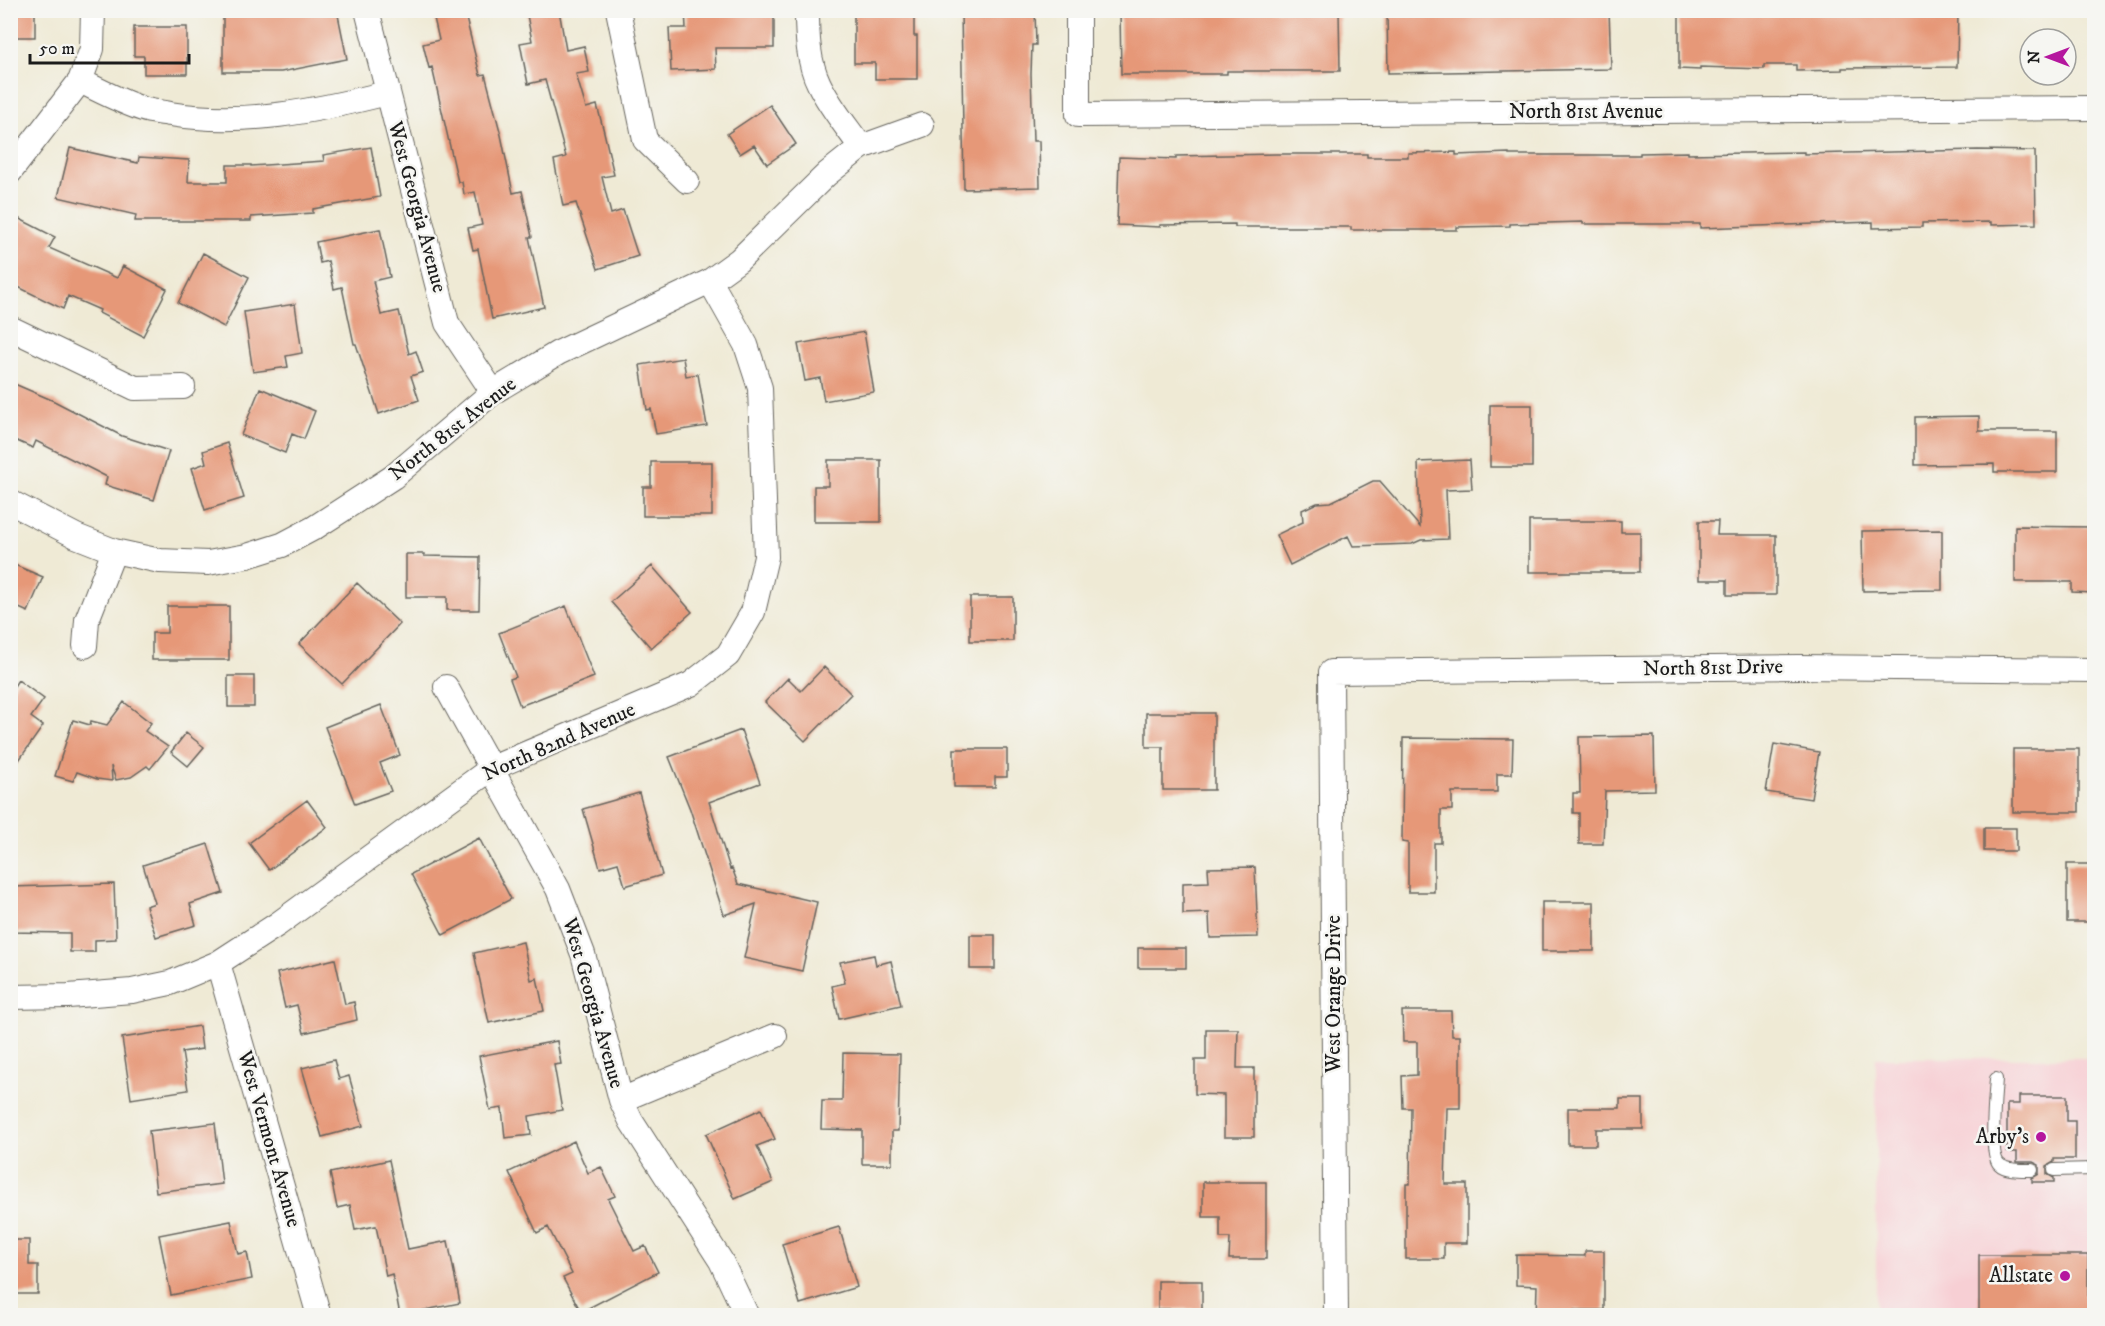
<svg xmlns="http://www.w3.org/2000/svg" width="2105" height="1326" viewBox="0 0 2105 1326" font-family="'IM FELL DW Pica',serif">
<style>
.built{fill:#f7cfd4}
.building{fill:#e69878}
.lines{fill:none;stroke-linecap:round;stroke-linejoin:round}
.lane-casing{stroke:#66645d;stroke-width:14}
.street-casing{stroke:#66645d;stroke-width:26}
.lane{stroke:#fff;stroke-width:12}
.street{stroke:#fff;stroke-width:24}
.poi-dot{fill:#b5179e;stroke:#f6f6f2;stroke-width:2}
.labels{text-anchor:middle;dominant-baseline:central;stroke-width:5;stroke-linejoin:round;paint-order:stroke}
.street-label{font-size:21px;fill:#1c1c1c;stroke:#f6f6f2}
.poi-label{font-size:21px;fill:#1c1c1c;stroke:#f6f6f2;text-anchor:end}
</style>
<rect width="100%" height="100%" fill="#f6f6f2"/>
<filter id="ink" filterUnits="userSpaceOnUse"><feTurbulence type="fractalNoise" baseFrequency=".0167" numOctaves="2"/><feDisplacementMap in="SourceGraphic" scale="12" xChannelSelector="R" yChannelSelector="G"/><feConvolveMatrix kernelMatrix="1 2 1 2 8 2 1 2 1" color-interpolation-filters="sRGB"/></filter>
<filter id="wash" filterUnits="userSpaceOnUse"><feTurbulence type="fractalNoise" baseFrequency=".008" numOctaves="4" result="noise"/><feDisplacementMap in="SourceGraphic" scale="24" xChannelSelector="R" yChannelSelector="G"/><feGaussianBlur stdDeviation="1.35" result="paint"/><feColorMatrix in="noise" values="0 0 0 0 0 0 0 0 0 0 0 0 0 0 0 0 0 1.4 0 .05"/><feComposite in="paint" operator="in"/></filter>
<g filter="url(#wash)">
<rect width="100%" height="100%" fill="#efead5"/>
<path class="built" d="M1876,1058h218v257h-218z"/>
<g id="blocks">
<path class="building" d="M10,10h25v27h-25z
M297,10h40l10,49 -66,13h-58v-60z
M464,10l16,65 5,-1 16,61 12,58 9,-2 10,46h-3l15,70 -52,12 -14,-70 -5,1 -5,-22 14,-3 -7,-33 -11,2 -2,-12h-4l-26,-115 -3,1 -6,-24 16,-4 -5,-22z
M526,10h33l7,40 18,-4 5,26 -13,2 10,34 11,-3 7,27 10,43 -12,2 9,37 12,-4 15,46 -40,13 -22,-66 -13,3 -9,-46 12,-3 -21,-77 -17,4 -8,-41 12,-2z
M685,10h89v38h-59l1,21 -45,2 -2,-43h17z
M854,10h60v26h3v43h-42v-16h-21z
M961,10h74l1,35h-4l-1,29 2,67h6l1,46 -76,2z
M1120,10h219l1,61h-113v3h-106z
M1387,10h222l2,59 -223,4z
M1679,10h279l-1,57 -115,1v2l-46,1v-6h-32v4l-64,-2v3l-21,-1z
M134,27h53v47h-43v-18h-10z
M770,105l26,39 -29,20 -13,-19 -14,9 -13,-20z
M371,147l9,50 -67,12v4l-62,4v4h-116l1,-6 -78,-18 12,-49 68,15 1,-6 50,3 -1,22h39v-17h24v1l73,-5 -1,-6z
M1978,150l57,1 1,73 -45,1v-3l-69,1v4l-49,1v-6l-173,6v-4h-117v-2l-73,2v2l-53,1v3h-106v-3h-116v-3l-75,1v2l-43,-2 2,-68 57,2v-3l100,-2h91v3h41v-4l48,-1v3l53,-2v2h131v-2l48,-1v2l116,-2v2z
M10,214l45,23 -6,11 68,30 6,-12 44,23 -24,47 -44,-23 1,-3 -32,-14 -5,13 -53,-26z
M380,229l10,48 -17,4 8,34 18,-4 10,43 7,-3 7,21 -12,4 8,24 -40,14 -23,-70h-2l-12,-57 -8,2 -6,-28 -8,2 -4,-21z
M203,253l46,24 -25,50 -46,-24z
M295,304l7,49 -16,3 2,11 -35,5 -9,-60z
M864,332l10,60 -50,9 -4,-23 -15,3 -7,-37z
M683,358l3,18 12,-2 9,52 -51,8 -5,-25 -4,1 -7,-45z
M10,382l44,19 68,35 47,15 -15,49 -49,-15 2,-8 -71,-36 -3,7 -23,-10z
M260,388l55,23 -11,28 -12,-5 -7,19 -44,-18z
M1490,405h42v62h-42z
M1979,416v15h78v41h-63v-8l-79,1v-48z
M227,443l17,55 -39,12 -13,-42 14,-5 -3,-12z
M828,460h53v62h-67v-36h14z
M1470,460l2,29 -26,1 2,49 -27,1 -9,4 -59,2 -5,-10 -58,29 -14,-30 27,-13 -1,-12 15,-7 14,-1 42,-21h7l40,46 -2,-65z
M651,462h61v54h-69v-29h8z
M1529,521h92v11h19v40h-111z
M1699,521h19l-1,14h59v60h-49v-15h-28z
M2015,526l79,1v66l-22,-1v-10h-57z
M1942,530v60l-79,1 -1,-60z
M406,554h18v2l56,1 -1,53h-32v-13h-41z
M10,563l33,14 -15,35 -18,-8z
M652,566l40,46 -41,36 -40,-46z
M357,583l43,41 -58,60 -43,-40z
M970,597h43v44h-43z
M167,606h62v54h-77v-27h15z
M566,606l28,71 -74,29 -10,-27 6,-2 -17,-44z
M824,667l27,27 -46,47 -40,-39 23,-24 13,13z
M228,676h26v31h-26z
M18,680l26,19 -13,18 12,9 -33,47v-81z
M124,702l27,21 -6,8 23,16 -18,22 -3,-3 -16,11 -15,3 -5,-14 1,15 -15,-2 -20,-7 -4,9 -18,-5 18,-56 17,5 1,-4 16,4z
M381,705l19,50 -20,8 11,28 -36,13 -30,-77z
M1146,713h68v77h-51v-43h-17z
M741,730l19,53 -51,19 21,67 2,-1 6,16 79,18 -15,69 -58,-13 12,-54 -32,11 -34,-106 -21,-52z
M186,733l18,14 -16,19 -17,-14z
M1654,736l1,54 -50,1 -2,53h-24v-31h-6v-20h7l-1,-56z
M1403,738l110,1 -1,35h-15v18h-45v18h-11v33h-7v49h-26v-49l-6,-1z
M1774,744l45,8 -8,47 -45,-7z
M954,749h53v28h-12v10h-41z
M2013,749h66v63h-66z
M639,793l23,82 -37,11 -7,-23 -18,5 -17,-59z
M307,800l20,27 -58,43 -20,-27z
M1984,828h32v23h-32z
M479,838l32,61 -68,36 -32,-61z
M208,844l15,49 -33,11 6,21 -40,12 -10,-31 9,-3 -12,-38z
M2067,864h23v58h-23z
M1255,867l3,70 -48,1 -1,-25 -26,1v-31l26,-1 -1,-14z
M114,884l2,55 -21,1v12h-25v-19l-60,-1v-45z
M1542,902h52v49h-52z
M970,935h25v34h-25z
M523,942l8,38 6,-2 7,33 -55,12 -15,-70z
M1138,948h48v20h-48z
M874,955l2,10 15,-4 10,44 -62,14 -7,-33 13,-3 -5,-21z
M335,959l10,45 9,-2 3,18 -53,13 -7,-28 -12,3 -8,-35z
M1402,1011h49l1,25h8v72h-13l-2,76h22v59h-23v16h-38v-75h4l1,-76h-8l-1,-32 15,-1v-33h-14z
M199,1026l3,23 -20,3 6,38 -57,9 -9,-61z
M1206,1029h32l-1,39h17v69h-30v-42l-29,-1v-34h11z
M557,1041l4,23 -7,1 8,45 -33,6 2,19 -26,3 -3,-30 -12,2 -11,-54z
M843,1053l57,1 -2,77h-6v33h-30v-34l-41,-1 1,-28h20z
M334,1060l5,19 10,-3 14,50 -41,11 -20,-69z
M2019,1096h48v25h8v38h-21v3l-7,4v8l7,4v4h-22v-4l7,-4v-9l-6,-3h-16v-10h-10v-48h12z
M1620,1099h23v30h-47v16h-28v-37h52z
M761,1109l14,30 -18,7 16,36 -38,17 -29,-65z
M215,1123l7,61 -66,8 -7,-61z
M574,1141l14,32 13,-6 14,29 -7,3 26,52 11,-5 13,26 -77,40 -18,-34 9,-4 -24,-47 -11,6 -28,-61z
M389,1160l19,89 40,-8 12,62 -60,12 -8,-41 -6,2 -10,-50 -21,4 -5,-25 -13,3 -7,-35z
M1203,1182h63v77h-37l1,-21h-10v-21h-17z
M231,1221l7,33 9,-2 5,27 -81,16 -12,-60z
M839,1227l18,60 -57,17 -18,-60z
M10,1240h19v25h9v29h-28z
M1585,1251h19v59h-30v6h-38l1,-30 -21,-1v-30l69,1z
M1979,1255h109v61h-109z
M1158,1281h44v28h-44z"/>
</g>
</g>
<g filter="url(#ink)">
<use href="#blocks" fill-opacity="0" stroke="#66645d" stroke-width="1.5"/>
<g class="lines">
<g class="lane-casing">
<path id="lane" d="M1996,1079c-1,15 -7,75 3,85 7,7 23,6 33,6
M2054,1170l40,-1"/>
</g>
<g class="street-casing">
<path id="street" d="M367,10l80,313 46,69
M618,10l27,130 42,41
M807,10c0,25 1,52 12,74 11,23 28,43 42,63
M1078,10v105l1016,-7
M80,81c21,10 41,21 63,28 8,3 18,3 27,5 73,12 146,-3 217,-21
M10,172l70,-91 12,-32 1,-39
M10,328l125,60 48,-1
M10,502l66,34 38,15 46,10 48,2 39,-7 35,-11 32,-17 79,-51 100,-85 65,-39 152,-72 29,-21 88,-86 34,-27 61,-22
M85,646l2,-26 27,-69
M446,687l112,202 25,65 38,146 10,21 90,140 26,55
M218,963l101,353
M10,997l58,-1 64,-5 38,-8 48,-20 60,-39 214,-156 199,-84 37,-29 25,-43 13,-55 -6,-169 -14,-43 -36,-64
M621,1100l154,-64
M1336,1316l-5,-644 468,-5 295,3"/>
</g>
<use href="#lane" class="lane"/>
<use href="#street" class="street"/>
</g>
</g>
<g class="poi-dot">
<circle cx="2041" cy="1137" r="6"/>
<circle cx="2065" cy="1276" r="6"/>
</g>
<g class="labels">
<g class="street-label">
<text x="1586" y="112">North 81st Avenue</text>
<text transform="translate(417 207) rotate(75)">West Georgia Avenue</text>
<text transform="translate(453 429) rotate(-38)">North 81st Avenue</text>
<text transform="translate(1713 668) rotate(-1)">North 81st Drive</text>
<text transform="translate(559 742) rotate(-24)">North 82nd Avenue</text>
<text transform="translate(1334 994) rotate(-90)">West Orange Drive</text>
<text transform="translate(593 1003) rotate(74)">West Georgia Avenue</text>
<text transform="translate(269 1139) rotate(74)">West Vermont Avenue</text>
</g>
<g class="poi-label">
<text x="2029" y="1137">Arby's</text>
<text x="2053" y="1276">Allstate</text>
</g>
</g>
<rect width="2105" height="1326" fill="none" stroke="#f6f6f2" stroke-width="36"/>
<g transform="translate(2048 57) rotate(270)"><circle r="28" fill="#f6f6f2" stroke="#9f9f9c" stroke-width="1.5"/>
<path d="M0-4.5L10 22L0 15L-10 22Z" fill="#b5179e"/>
<text y="-9" font-size="16" font-weight="bold" text-anchor="middle" fill="#1c1c1c">N</text>
</g>
<path d="M30 54v9h159v-9" fill="none" stroke="#1c1c1c" stroke-width="3"/>
<text x="39" y="54" font-size="18" fill="#1c1c1c" stroke="#f6f6f2" stroke-width="4.5" paint-order="stroke">50 m</text>
</svg>
